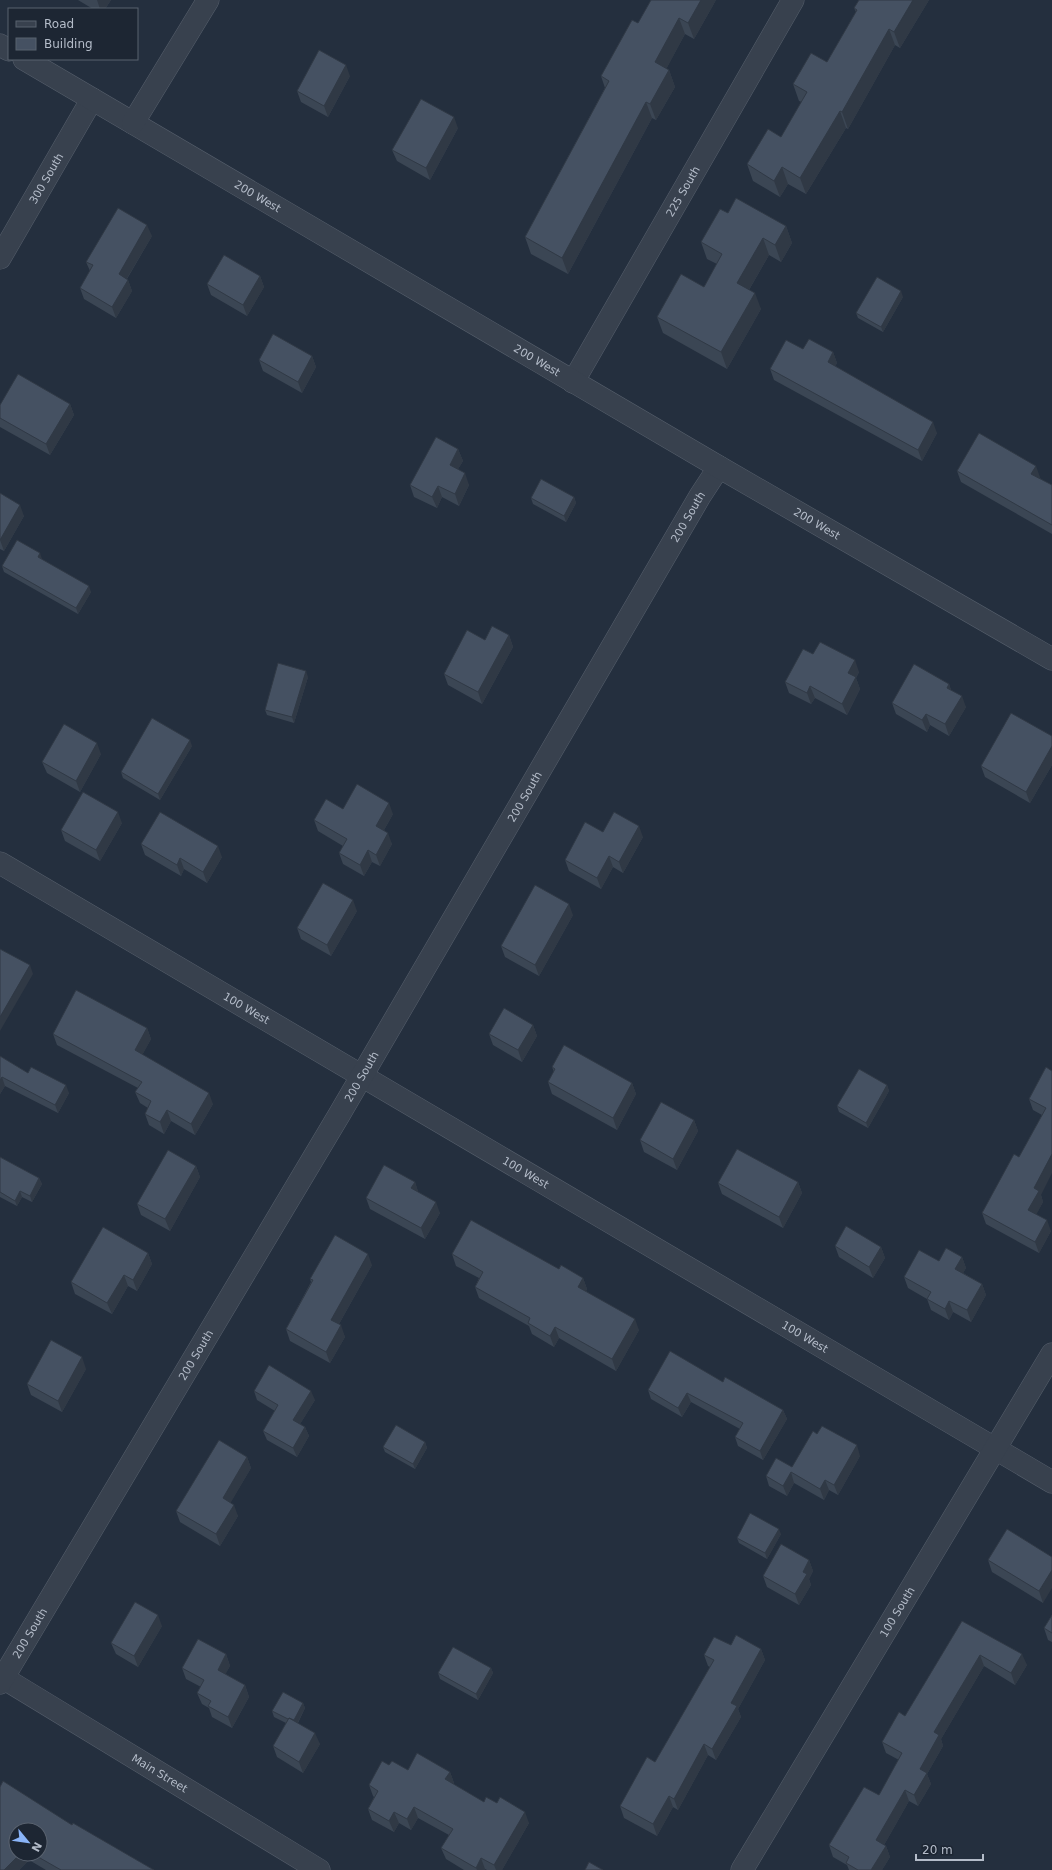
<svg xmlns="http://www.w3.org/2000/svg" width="1052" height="1870" viewBox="0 0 1052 1870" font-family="'DejaVu Sans',sans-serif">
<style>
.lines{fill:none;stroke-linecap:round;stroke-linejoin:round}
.minor-casing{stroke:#565f6c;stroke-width:23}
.tertiary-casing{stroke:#565f6c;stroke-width:23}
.minor{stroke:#38414e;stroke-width:22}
.tertiary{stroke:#38414e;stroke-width:22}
.wall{fill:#3b4654;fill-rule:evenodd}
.shaded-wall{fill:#303945}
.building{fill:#455162;stroke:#303945}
.labels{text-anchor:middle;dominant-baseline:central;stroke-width:3;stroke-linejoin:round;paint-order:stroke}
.street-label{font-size:11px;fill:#b4bcc9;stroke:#1d2633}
</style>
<rect width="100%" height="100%" fill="#242f3e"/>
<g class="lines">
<g class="minor-casing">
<g id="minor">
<path id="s1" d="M0,258l92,-159"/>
<path id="s2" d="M573,382l220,-382"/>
<path id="s3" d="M0,863l1052,619"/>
<path id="s4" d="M0,1676l319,194"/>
<path id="s5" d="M0,1683l339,-568 361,-619 19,-29"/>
<path id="s6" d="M742,1870l310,-516"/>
</g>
</g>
<g class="tertiary-casing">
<g id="tertiary">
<path d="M0,45l9,5"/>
<path id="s7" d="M24,59l695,408 333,192"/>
<path d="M133,123l75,-123"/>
</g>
</g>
<use href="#minor" class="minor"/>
<use href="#tertiary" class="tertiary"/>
</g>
<path class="wall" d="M78,0h33l-6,9h-12z
M716,0l-22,39 -9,-5 -19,35 3,1 6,17 -19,33 -4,-2 -84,156 -37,-20 -6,-17 80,-149 -4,-12 37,-53z
M929,0l-29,48 -5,-3 -47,84 -2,-1 -40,66 -18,-10 -8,13 -27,-16 -6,-17 34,-27 21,-35 -3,-1 -6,-17 34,-22 29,-50 -2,-4z
M350,76l-22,41 -27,-15 -4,-11z
M458,128l-28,52 -33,-19 -5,-11z
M728,213l58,13 6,17 -11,19 -12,-7 -20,35 12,19 -34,60 -64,-36 -6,-16 47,-30 13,-23 -10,-5 -6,-17z
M152,236l-25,43 1,1 4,11 -16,27 -32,-19 -4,-11 10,-17 -4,-9z
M260,276l4,11 -17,29 -36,-21 -4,-11z
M903,297l-20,35 -25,-14 -2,-5z
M803,349l30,3 4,11 -2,3 102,67 -15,28 -148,-81 -4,-11z
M312,356l4,11 -14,26 -39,-22 -4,-11z
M70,404l4,11 -24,40 -50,-28v-22z
M458,449l5,12 -5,8 11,16 -10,21 -17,-9 -5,11 -23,-11 -4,-12z
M957,471l83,6 -1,1 13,7v49l-91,-52z
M0,493l24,23 -20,35 -4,-2z
M574,497l2,6 -10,19 -33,-18 -2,-6z
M42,559v1l49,32 -13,22 -74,-42 -2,-6z
M509,635l4,12 -31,57 -34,-19 -4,-11z
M813,654l46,18 -3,6 4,11 -13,26 -32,-17 -4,6 -22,-11 -4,-11z
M308,677l-14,46 -27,-8 -2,-5z
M949,684l2,6 15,17 -17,29 -19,-11 -3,7 -31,-18 -4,-11z
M1052,736v29l-22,38 -45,-26 -4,-11z
M192,746l-32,54 -37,-22 -2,-6z
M101,754l-21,38 -33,-19 -5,-11z
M343,809l50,5 -9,16 8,14 -12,22 -8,-4 -8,14 -21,-12 -4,-11 4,-7 -25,-15 -4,-11z
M122,823l-22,38 -35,-20 -4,-11z
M603,832l40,5 -20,36 -10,-6 -12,22 -32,-18 -4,-11z
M141,844l81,13 -15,26 -23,-14 -3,7 -36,-21z
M357,911l-26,45 -30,-17 -4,-11z
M573,915l-34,61 -34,-19 -4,-11z
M533,1025l4,11 -15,26 -29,-17 -4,-11z
M147,1028l4,11 -9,16 71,49 -18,31 -24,-14 -7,13 -15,-9 -4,-11 3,-6 -8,-5 -5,-11 3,-4 -81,-43 -4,-11z
M0,1056l28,17 41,20 -11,20 -53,-27 -5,8z
M552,1067l80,16 4,11 -19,36 -65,-36 -4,-12 6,-10z
M1052,1071l-11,124 2,7 -7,12 15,17 -12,22 -53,-29 -4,-11 37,-56 23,-42 -9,-5 -4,-11z
M887,1085l2,6 -21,37 -29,-16 -2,-6z
M694,1120l4,11 -21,39 -33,-18 -4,-12z
M0,1157l39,21 3,6 -10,18 -10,-5 -5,9 -17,-9z
M196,1166l4,11 -30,54 -29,-16 -4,-11z
M415,1182l3,10 22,21 -15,26 -55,-30 -4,-11z
M798,1182l4,11 -19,35 -61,-34 -4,-11z
M835,1246l46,1 4,11 -12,20 -34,-21z
M148,1253l4,11 -15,27 -9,-5 -16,28 -37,-20 -4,-12z
M452,1254l107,15 24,9 4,11 -1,2 53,39 -23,41 -57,-33 -5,9 -22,-13 -3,-8 -50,-28 -4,-11 4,-9 -23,-12z
M962,1257l4,11 -3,5 19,11 4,11 -15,27 -18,-10 -4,8 -18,-10 -4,-11 -19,-11 -4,-11 35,-16z
M372,1265l-33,59 6,13 -15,26 -40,-22 -4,-12 25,-47 -1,-3z
M86,1369l-24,43 -31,-17 -4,-11z
M723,1382l60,28 4,9 -24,41 -25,-14 -3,-9 5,-8 -49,-27 -9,15 -31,-18 -3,-9z
M254,1391l61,9 -15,24 5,3 4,9 -12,21 -30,-17 -4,-9 12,-20 -18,-11z
M425,1442l2,6 -12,21 -30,-17 -2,-5z
M860,1456l-22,39 -9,-5 -5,10 -30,-17 -7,13 -18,-10 -3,-10 26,-9z
M247,1457l4,11 -21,35 8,13 -18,30 -40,-24 -4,-11z
M781,1534l-14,25 -28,-16 -2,-5z
M1052,1557l-9,46 -51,-31 -4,-12z
M809,1560l4,11 -4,8 2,6 -12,20 -32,-18 -4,-11z
M1052,1615v27l-4,-2 -4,-12z
M962,1621l65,44 -12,20 -31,-19 -43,73 2,7 -16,28 4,10 -13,22 -9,-5 -25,44 2,1 4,11 -8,13h-33l-2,-5 -14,-8 -4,-12 50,-50 20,-35 -13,-7 -4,-11 23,-26z
M162,1626l-24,41 -22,-13 -5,-11z
M731,1645l30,4 4,11 -27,49 3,8 -25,43 -8,-5 -30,55 -5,-3 -16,29 -33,-18 -4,-12 35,-44 55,-95 -2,-1 -4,-11z
M226,1654l4,12 -5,8 20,11 4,12 -17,31 -20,-11 -3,-9 -7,-4 -5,-11 4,-6 -15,-8 -4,-11z
M491,1668l2,5 -15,27 -38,-21 -2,-6z
M303,1703l2,5 -7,15 22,21 -17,29 -26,-16 -4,-11 13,-23 -12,-6 -2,-6z
M389,1765l19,5 42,2 4,11 -1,1 31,18 45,21 -27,47h-15l-2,-1v1h-21l-18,-11 -5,-11 8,-13 -31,-17 -7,12 -12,-7 -5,9 -22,-12 -4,-11 6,-12 -1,-1 -4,-11z
M0,1787l72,38 82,45h-108l-17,-10 -10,10h-19zM16,1830l24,24h-24z"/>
<path class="shaded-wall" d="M97,0h14l-6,9h-5z
M701,0h15l-22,39 -6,-16z
M913,0h16l-29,48 -6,-16z
M679,18l6,16 -24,45 -6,-17z
M889,29l6,16 -47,84 -6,-17z
M346,65l4,11 -22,41 -4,-11z
M669,70l6,17 -19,33 -6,-16z
M646,102l6,16 -84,156 -6,-16z
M840,111l6,17 -40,66 -6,-16z
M454,117l4,11 -28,52 -4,-12z
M782,167l6,17 -8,13 -6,-16z
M147,225l5,11 -29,49 -4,-11z
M786,226l6,17 -11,19 -6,-17z
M763,238l6,17 -26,45 -6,-17z
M260,276l4,11 -17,29 -4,-11z
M128,280l4,11 -16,27 -4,-11z
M901,291l2,6 -20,35 -2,-5z
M755,293l6,16 -34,60 -6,-17z
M833,352l4,11 -5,10 -4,-11z
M312,356l4,11 -14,26 -4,-11z
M70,404l4,11 -24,40 -4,-11z
M933,422l4,11 -15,28 -4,-11z
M458,449l5,12 -9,15 -4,-11z
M1036,466l4,11 -5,8 -4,-11z
M465,473l4,12 -10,21 -4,-12z
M438,486l4,11 -5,11 -5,-11z
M574,497l2,6 -10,19 -2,-6z
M20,505l4,11 -20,35 -4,-11z
M40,553l2,6 -2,4 -2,-6z
M89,586l2,6 -13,22 -2,-6z
M509,635l4,12 -31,57 -4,-12z
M855,660l4,12 -3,6 4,11 -13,26 -5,-11 6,-31z
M306,671l2,6 -14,46 -2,-6z
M949,684l4,12 -6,-8z
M810,686l5,12 -4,6 -4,-11z
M962,696l4,11 -17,29 -4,-12z
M926,714l4,11 -3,7 -5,-12z
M190,740l2,6 -32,54 -2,-6z
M97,743l4,11 -21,38 -4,-11z
M1052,746v19l-22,38 -4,-11z
M389,803l4,11 -13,23 -4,-11z
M118,812l4,11 -22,38 -4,-11z
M639,826l4,11 -20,36 -4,-11z
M388,833l4,11 -12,22 -4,-11z
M218,846l4,11 -15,26 -4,-11z
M368,850l4,12 -8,14 -4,-11z
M609,856l4,11 -12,22 -4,-11z
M180,858l4,11 -3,7 -4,-11z
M353,900l4,11 -26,45 -4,-11z
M569,904l4,11 -34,61 -4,-11z
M30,965l3,9 -33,57v-14z
M533,1025l4,11 -15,26 -4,-12z
M147,1028l4,11 -12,22 -4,-11z
M2,1077l3,9 -5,8v-14z
M632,1083l4,11 -19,36 -4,-12z
M66,1085l3,8 -11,20 -3,-8z
M887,1085l2,6 -21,37 -2,-5z
M209,1093l4,11 -18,31 -4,-11z
M167,1110l4,11 -7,13 -4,-12z
M694,1120l4,11 -21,39 -4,-11z
M1052,1154v19l-11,22 2,7 -10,19 -5,-11 6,-22z
M196,1166l4,11 -30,54 -5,-12z
M39,1178l3,6 -10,18 -2,-6z
M415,1182l4,12 -8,-6z
M798,1182l4,11 -19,35 -4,-11z
M20,1191l2,6 -5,9 -2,-5z
M436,1202l4,11 -15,26 -4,-11z
M1047,1220l4,11 -12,22 -4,-11z
M881,1247l4,11 -12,20 -4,-11z
M148,1253l4,11 -15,27 -4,-11z
M368,1254l4,11 -37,66 -4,-11z
M962,1257l4,11 -7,12 -4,-11z
M124,1275l4,11 -16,28 -5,-11z
M583,1278l4,11 -5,9 -4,-11z
M982,1284l4,11 -15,27 -4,-12z
M949,1301l4,11 -4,8 -4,-11z
M635,1319l4,11 -23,41 -4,-12z
M341,1325l4,12 -15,26 -4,-11z
M555,1327l4,11 -5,9 -4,-11z
M82,1357l4,12 -24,43 -4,-11z
M311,1391l4,9 -18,29 -4,-9z
M687,1393l4,9 -9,15 -4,-9z
M783,1410l4,9 -24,41 -3,-9z
M305,1427l4,9 -12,21 -4,-9z
M425,1442l2,6 -12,21 -2,-5z
M857,1445l3,11 -22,39 -4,-10z
M247,1457l4,11 -24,41 -4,-11z
M791,1472l3,11 -7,13 -4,-10z
M825,1480l4,10 -5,10 -4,-11z
M234,1505l4,11 -18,30 -4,-12z
M779,1529l2,5 -14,25 -2,-6z
M809,1560l4,11 -4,8 2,6 -12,20 -4,-11 8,-22z
M1052,1570v18l-9,15 -4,-12z
M158,1615l4,11 -24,41 -4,-11z
M761,1649l4,11 -27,49 3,8 -25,43 -4,-11 19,-46z
M226,1654l4,12 -8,15 -4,-11z
M1022,1654l5,11 -12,20 -4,-12z
M980,1655l4,11 -43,73 2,7 -16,28 4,10 -13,22 -4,-11 6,-26 14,-37z
M491,1668l2,5 -15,27 -2,-6z
M245,1685l4,12 -17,31 -4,-11z
M303,1703l2,5 -10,20 -2,-6z
M315,1733l5,11 -17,29 -4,-11z
M704,1744l4,11 -30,55 -4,-11z
M450,1772l4,11 -5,7 -4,-11z
M905,1790l4,11 -29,51 -4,-12z
M669,1796l4,11 -16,29 -4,-12z
M414,1807l4,11 -7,12 -4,-11z
M394,1812l5,11 -5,9 -5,-11z
M525,1812l4,11 -27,47h-6l-2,-5z
M886,1846l4,11 -8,13h-11z
M20,1854h7l2,6 -10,10h-15z
M481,1858l4,11v1h-8l-1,-2z"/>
<path class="building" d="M651,0h50l-13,23 -9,-5 -24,44 14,8 -19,34 -4,-2 -84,156 -37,-21 84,-156 -8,-5 31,-56 6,3z
M859,0h54l-19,32 -5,-3 -47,83 -2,-1 -40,67 -18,-11 -8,14 -27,-17 21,-35 13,8 26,-45 -14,-8 18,-31 16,9 30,-52 -3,-2z
M319,50l27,15 -22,41 -27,-15z
M421,99l33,18 -28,51 -34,-18z
M736,198l50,28 -11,19 -12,-7 -26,45 18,10 -34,59 -64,-35 24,-43 23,13 18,-33 -21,-12 19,-33 8,4z
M118,208l29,17 -28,49 9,6 -16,27 -32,-19 13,-23 -7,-3z
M224,255l36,21 -17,29 -36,-21z
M877,277l24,14 -20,36 -25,-14z
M273,334l39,22 -14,26 -39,-22z
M809,339l24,13 -5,10 105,60 -15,28 -148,-81 16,-29 17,9z
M18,374l52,30 -24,40 -46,-26v-13z
M979,433l57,33 -5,8 21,11v40l-95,-54z
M436,437l22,12 -8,16 15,8 -10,21 -17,-8 -6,11 -22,-12z
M541,479l33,18 -10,19 -33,-18z
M0,493l20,12 -20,35z
M17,540l23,13 -2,4 51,29 -13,22 -74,-42z
M492,626l17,9 -31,57 -34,-18 23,-44 18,10z
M820,642l35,18 -7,13 8,4 -14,27 -32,-18 -3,7 -22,-11 18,-33 10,5z
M278,663l28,8 -14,46 -27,-7z
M914,664l35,20 -2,4 15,8 -17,28 -19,-10 -4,6 -30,-17z
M1011,713l41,23v10l-26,46 -45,-26z
M152,718l38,22 -32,54 -37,-22z
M64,724l33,19 -21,38 -34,-19z
M357,784l32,19 -13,23 12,7 -12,22 -8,-5 -8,15 -21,-12 8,-14 -33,-19 12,-21 17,10z
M83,792l35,20 -22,38 -35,-20z
M160,812l58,34 -15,26 -23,-14 -3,7 -36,-21z
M614,812l25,14 -20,36 -10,-6 -12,22 -32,-18 20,-38 18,10z
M323,883l30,17 -26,45 -30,-17z
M535,885l34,19 -34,61 -34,-19z
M0,949l30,16 -30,52z
M76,990l71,38 -12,22 74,43 -18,31 -24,-14 -7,12 -15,-8 6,-13 -16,-9 7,-10 -89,-48z
M504,1008l29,17 -15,25 -29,-16z
M564,1045l68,38 -19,35 -65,-36 7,-13 -3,-2z
M0,1056l28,17 3,-6 35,18 -11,20 -53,-28 -2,3z
M1046,1067l6,4v83l-18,34 5,3 -11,19 19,10 -12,22 -53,-29 32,-59 5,3 27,-49 -17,-9z
M859,1069l28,16 -21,38 -29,-17z
M661,1102l33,18 -21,39 -33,-19z
M737,1149l61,33 -19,35 -61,-34z
M168,1150l28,16 -31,53 -28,-15z
M0,1157l39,21 -9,18 -10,-5 -5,10 -15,-9z
M384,1165l31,17 -4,6 25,14 -15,26 -55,-30z
M471,1220l88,49 2,-4 22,13 -5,9 57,32 -23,40 -57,-32 -5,9 -22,-13 2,-5 -55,-31 8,-15 -31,-18z
M846,1226l35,21 -12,20 -34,-21z
M103,1227l45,26 -15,27 -9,-5 -17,28 -36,-21z
M335,1235l33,19 -37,66 10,5 -15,27 -40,-23 27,-49 -3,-1z
M946,1248l16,9 -7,12 27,15 -15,26 -18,-9 -4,8 -18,-10 4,-7 -27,-15 15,-27 20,11z
M51,1340l31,17 -24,44 -31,-17z
M670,1351l53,31 2,-5 58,33 -23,41 -25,-14 8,-14 -56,-30 -9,15 -30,-18z
M269,1365l42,26 -18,29 12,7 -12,21 -30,-17 15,-26 -24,-14z
M396,1425l29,17 -12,22 -30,-17z
M822,1426l35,19 -23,40 -9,-5 -5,9 -29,-17 -8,14 -17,-10 10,-18 16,9 21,-36 4,3z
M219,1440l28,17 -24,41 11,7 -18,29 -40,-23z
M750,1513l29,16 -14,24 -28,-15z
M1007,1529l45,28v13l-13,21 -51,-31z
M781,1544l28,16 -6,12 4,2 -12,20 -32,-18z
M135,1602l23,13 -24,41 -23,-13z
M1052,1615v18l-8,-5z
M962,1621l60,33 -11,19 -31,-18 -46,77 5,3 -19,34 7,4 -13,22 -9,-5 -29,50 10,6 -15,24h-13l-12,-7 3,-6 -20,-12 35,-58 15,8 23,-42 -20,-11 17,-30 6,4z
M736,1635l25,14 -30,54 6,3 -25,43 -8,-5 -30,55 -5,-3 -16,28 -33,-18 27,-49 8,5 59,-102 -10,-5 10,-18 17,8z
M198,1639l28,15 -8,16 27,15 -17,32 -20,-11 3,-5 -14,-8 7,-13 -22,-12z
M453,1647l38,21 -15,26 -38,-21z
M283,1692l20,11 -9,17 -5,-2 -1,1 -16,-8z
M289,1718l26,15 -16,29 -26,-16z
M417,1753l33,19 -5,7 39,23 2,-5 11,6 3,-6 25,15 -31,53 -13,-7 -5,10 -35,-20 12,-19 -39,-22 -7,12 -13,-7 -5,9 -21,-12 10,-18 -9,-6 13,-24 7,4 3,-4 16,9z
M3,1781l69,44 1,-2 81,47h-93l-28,-16h7v-24h-24v24h4l-16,16h-4v-83z
M589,1862l14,8h-18z"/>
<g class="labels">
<g class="street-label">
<text stroke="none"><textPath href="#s1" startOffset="92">300 South</textPath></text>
<text stroke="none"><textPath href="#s2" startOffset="220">225 South</textPath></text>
<text stroke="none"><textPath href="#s7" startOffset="271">200 West</textPath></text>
<text stroke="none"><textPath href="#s7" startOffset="595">200 West</textPath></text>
<text stroke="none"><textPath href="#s5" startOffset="1354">200 South</textPath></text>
<text stroke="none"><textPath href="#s7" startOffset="919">200 West</textPath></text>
<text stroke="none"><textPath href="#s5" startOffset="1030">200 South</textPath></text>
<text stroke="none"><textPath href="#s3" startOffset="286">100 West</textPath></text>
<text stroke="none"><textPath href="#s5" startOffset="706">200 South</textPath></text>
<text stroke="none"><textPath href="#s3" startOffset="610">100 West</textPath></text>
<text stroke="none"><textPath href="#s3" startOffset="934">100 West</textPath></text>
<text stroke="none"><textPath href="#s5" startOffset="382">200 South</textPath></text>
<text stroke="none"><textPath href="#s6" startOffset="301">100 South</textPath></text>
<text stroke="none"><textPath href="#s5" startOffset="58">200 South</textPath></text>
<text stroke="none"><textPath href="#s4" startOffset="187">Main Street</textPath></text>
</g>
</g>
<rect x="8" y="8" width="130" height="52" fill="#1d2633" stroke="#59626f"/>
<rect x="16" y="21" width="20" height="6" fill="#38414e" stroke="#59626f"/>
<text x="44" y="28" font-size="12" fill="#b4bcc9">Road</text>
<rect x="16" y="38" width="20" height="12" fill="#455162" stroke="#59626f"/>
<text x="44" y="48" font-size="12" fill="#b4bcc9">Building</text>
<g transform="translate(28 1842) rotate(119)"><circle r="19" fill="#1d2633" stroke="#59626f"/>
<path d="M0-3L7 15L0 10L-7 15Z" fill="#8ab4f8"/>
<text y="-6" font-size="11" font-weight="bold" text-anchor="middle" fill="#b4bcc9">N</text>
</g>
<path d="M916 1854v6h67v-6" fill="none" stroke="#b4bcc9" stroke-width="2"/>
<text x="922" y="1854" font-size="12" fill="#b4bcc9" stroke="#1d2633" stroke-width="3" paint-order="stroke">20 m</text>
</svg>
